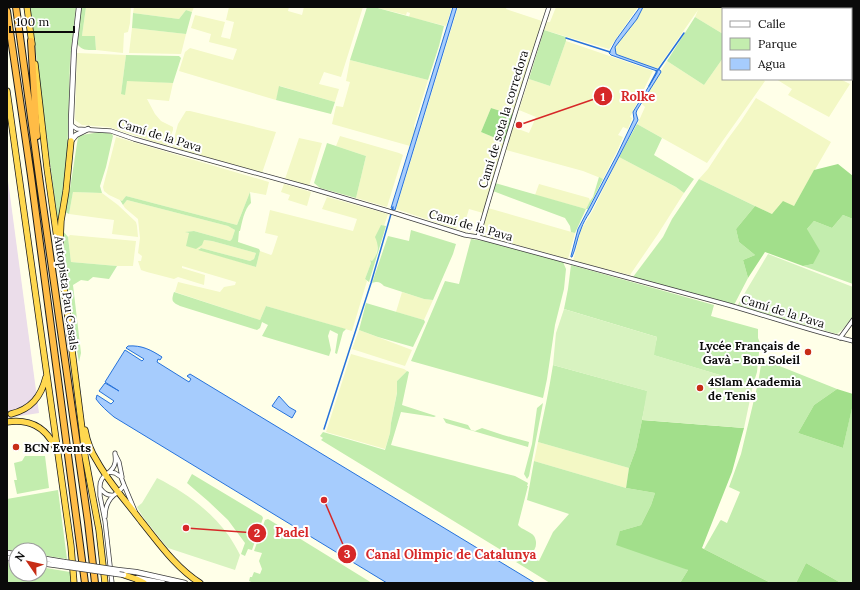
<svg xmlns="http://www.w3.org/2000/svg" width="860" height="590" viewBox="0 0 860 590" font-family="Lora,serif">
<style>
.industrial{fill:#ebddea}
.farmland{fill:#f3f8c5}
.green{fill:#c3edae}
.forest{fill:#a2df8b}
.pitch{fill:#d8f3c0}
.water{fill:#a6ccfd;stroke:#2672db}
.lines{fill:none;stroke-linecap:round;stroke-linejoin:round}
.stream{stroke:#2672db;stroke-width:1.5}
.minor-casing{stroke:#3d3d3d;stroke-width:5}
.tertiary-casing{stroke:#3d3d3d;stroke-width:6}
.trunk-casing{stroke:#1b1b1b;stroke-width:7}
.motorway-casing{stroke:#1b1b1b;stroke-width:8}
.minor{stroke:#fff;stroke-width:3.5}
.tertiary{stroke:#fff;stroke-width:4.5}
.trunk{stroke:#ffd84f;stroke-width:5.5}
.motorway{stroke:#ffbc46;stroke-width:6}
.tertiary-bridge-casing{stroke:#3d3d3d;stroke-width:6;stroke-linecap:butt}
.tertiary-bridge{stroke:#fff;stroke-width:4.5}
.poi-dot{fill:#c72d16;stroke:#fff;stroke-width:1.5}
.labels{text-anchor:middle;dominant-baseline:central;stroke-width:4;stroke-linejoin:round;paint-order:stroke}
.street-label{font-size:12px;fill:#0a0a0a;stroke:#fff}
.poi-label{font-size:12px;font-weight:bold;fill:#0a0a0a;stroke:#fff;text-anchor:start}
.leader{fill:none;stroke:#d62828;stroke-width:1.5}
.callout-dot{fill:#d62828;stroke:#fff;stroke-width:1.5}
.mark-label{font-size:12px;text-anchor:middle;font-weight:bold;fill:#fff}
.callout-label{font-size:13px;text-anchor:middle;font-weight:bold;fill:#d62828;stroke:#fff;stroke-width:4;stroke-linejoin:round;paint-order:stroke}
</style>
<rect width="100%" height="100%" fill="#ffffe8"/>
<path class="industrial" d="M7,173l32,240 -32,5z"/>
<path class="farmland" d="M86,7h45l-1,16 -2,9 -4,1 -1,20 -27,-3 -1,-14h-13z
M134,7h60l-2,5 -6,-2 -7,9 -46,-6z
M229,7h60l-1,4 14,4 2,-8h59l-22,70 -17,-5 -5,12 20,5 -4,13 -55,-16 -4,14 -97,-29 6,-19 5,-4 43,12 4,-11 -28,-7 2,-8 -20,-6 4,-13 30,7 -4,15 9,2 4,-17 -8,-2z
M374,7h78l-6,19 -37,-9 1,-4 -3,-1 -1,3z
M458,7h49l-1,2 36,12 -29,94 -22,-7 -10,24 24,10 -22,71 -14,-4 -4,13 -6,-1 -3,8 -60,-20z
M556,7h82l-29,42 -65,-19 3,-8h3z
M643,7h173l-1,2h-92v25l-28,-17 3,-7 -41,59h-1l-38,-14 -2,-1 -1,-3v-4l22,-28z
M132,28l54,6 -5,20 -52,-1z
M566,41l87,30 -23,46 2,1 -4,11 -5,-2 -3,5 -2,3 5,2 -5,12 -15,30 -20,-8 -77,-21 7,-23 16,6 7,-16 -17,-7 10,-31 21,7z
M77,53l49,2 -5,39 5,-14 47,3 -4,18 -22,-2 8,15 6,7 12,6v3l-6,16 -58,-19 -27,-2 -7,-5z
M723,58v21h39l3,2 -58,82 -70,-39v1l8,-18 -4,-4 26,-42 37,24z
M350,60l78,20 -14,46 1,4 -5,16 -78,-22 4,-18 7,1 7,-25 -4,-1z
M776,79h64l10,5 -21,33 -41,-22 4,-6z
M756,98l75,44 -37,64 -22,8 -73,-35 9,-10 19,-29 14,-19z
M186,111h4l86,21 -14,41 -87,-25 -3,-2 6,-22z
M340,136l59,17 4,2 -16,52 -31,-9 10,-42 -30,-10z
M116,137l153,45 -3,13 -16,-3 -13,33 -111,-29 -4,5 -13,-6 -5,-4 -1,-4z
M299,138l23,5 -13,43 -24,-7z
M619,157l57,30 8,6 -26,41 -28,41 -57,-14 3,-12 5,-19 12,-20z
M284,184l27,8 -4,14 -19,-6 2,-5 -9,-3z
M539,184l50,14 1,3 -4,8 -51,-14z
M73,192l29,1 16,12 18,17 1,4 1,11 -26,-3 2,-14 -45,-6z
M327,197l61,17 -4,12 -3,-1 -5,31 -4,5 -2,-1 1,3 -6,16 2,2 -15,50 -86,-25 -6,14 -85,-28 3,-10 42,10 4,-5 11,-2 1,-3 -54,-16v2l23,7 -1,10 -26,-8 -4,2 -27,-7 -6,-2 -3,-9h3l1,-5 -4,-3 2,-15 -2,-19 -13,-11 -2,-3 4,-5 101,26 7,4 -3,9 -2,2 -36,-10 -8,1 18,8 8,1 44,12 -2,6 -4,2 -49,-13 -3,1 58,18 4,-16 11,4 1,-1 6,-18 -13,-3 5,-23 83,21 4,-12 -35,-10z
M488,208l87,25 -7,26 -87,-24z
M70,235l66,6 -3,25h-16l-46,-4 -3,-25z
M402,292l22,7 9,1 -9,20 -28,-8z
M359,330l53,20 -7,16 -53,-17z
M351,354l53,15 3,2 -10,10v11l-6,31 -1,10 -5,16 -59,-17z
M538,442l91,26 -3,20 -92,-27z"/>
<path class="green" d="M30,7h46l-6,53 -3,105 -9,59z
M81,7h5l-4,29h13l1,14c-9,0 -15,1 -20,-8z
M367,7h7l70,19 -5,20 -11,34 -78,-20z
M186,10l6,2 -6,22 -54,-6 1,-15 46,6z
M695,17l28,17v24l-19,27 -37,-24z
M544,30l22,7v4l-16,45 -21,-7z
M126,55l53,1 2,2 -8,25 -46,-2 -2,14 -4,-1z
M279,86l56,16 -4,12 -55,-14z
M637,124l25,14 -8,17 40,24 -10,14 -8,-6 -57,-30z
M100,132l12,2 1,2 -7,31 -6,19 2,7 -29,-1 -4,22 -4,-2 2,-15 3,-8 8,-52 4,-2z
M327,143l39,13 -10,42 -36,-10 -6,-5z
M599,177l4,2 -15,30h-2l-11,24 -4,-1 -1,-6 -5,-8 -72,-27 2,-8 91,26 4,-8 3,-4z
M699,179l56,27 -19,23 3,13 16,13 -12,5 5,18 -14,27 -101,-28 30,-40 9,-18z
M250,192l1,11c-7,6 -9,20 -11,28h-1l-1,11 21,7 1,2 -4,16 -58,-17 3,-2 49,13 4,-2 2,-6 -44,-12 -8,-1 -2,5 -6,4 -10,-3 3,-13 -4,-1 9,-1 36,10 2,-2 3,-9 -7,-4 -101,-26 -4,5 -3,-5 2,1 4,-5 111,29z
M843,215l10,4v65l-50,-18 10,-2 -6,-35 7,-8 18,7z
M381,225l5,1 -17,56 -4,-3 6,-16 -1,-3 2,1c7,-8 7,-15 3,-24z
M411,230l45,14 -3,10 -20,46 -9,-1 -40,-13c-4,-4 -6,-5 -12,-3l16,-47 21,5z
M63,231l5,6 3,25 46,4 -8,13 -16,-2 -5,4 -7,-1 -8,5 8,68 -2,9 -3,-17 -12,-86z
M471,239l20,3 72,20 3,7 -2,20 -9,36 -8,54 -4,19 -132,-37 34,-80 14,3z
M571,265l143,40 -3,11 47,13v9l2,5 -3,29 -4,13 -100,-30 4,-18 -93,-28 4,-20z
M174,292l86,28 6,-14 80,23 -3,3 -6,22 -2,-1 3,-19 -8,-4 -2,6 3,14 -2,6 -67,-20 6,-11 -6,-3 -2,6 -3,2 -77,-24c-8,-4 -9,-5 -6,-14z
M366,303l58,17 1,2 -12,25 -35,-10 -19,-7z
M762,359l75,30 -23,16 -16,28 45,15 10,-45v180h-12l-35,-20 -10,20h-23l-4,-1 -65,-33 16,-28 1,-1 6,3 13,-31 -11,-5 12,-33 17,-71z
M553,365l95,26 -12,58 -7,19 -91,-26c5,-25 11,-51 15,-77z
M407,371l2,1 -7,33 34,11 -2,1 -33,-5 -10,33 124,31 13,7 -1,3h1l-10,39c4,5 12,6 16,11 7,12 -5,24 -17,23 -1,0 -5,-2 -6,-3l-190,-116 2,-2 -3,-2 3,-4 62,18 5,-17 1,-10 6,-30v-12z
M543,403l-14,73 -2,3 -3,-5 8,-30 5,-36z
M443,418l25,7 3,5 4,1 7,-3 21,7 26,7 -1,5 -82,-24z
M25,456h20l4,32 -32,6 -3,-14h3l-3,-17 8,-2z
M534,461l92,27 29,5 -4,12 -10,20 -21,6 68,39 -8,13h-130l-34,-21 16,-5 7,4 14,-29 16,-18 -42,-14z
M192,474l70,42 1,2 -11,32 -4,-1 -3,7 -4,-2 4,-11 -17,-23 -20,-19 -21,-18z
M58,490l9,69 -27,-4v-5h-24v1l-9,-1v-51z
M268,519l104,64h-118l-5,-2 1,-4h2l2,-5 6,2 2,-5 -3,-8 3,-8 -8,-2 11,-31z
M7,562l9,1v11h24v-7l30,5 1,11h-64z"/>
<path class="forest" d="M491,108l22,7 -8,27 -24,-10z
M838,164l15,12v43l-10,-4 -11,13 -18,-7 -7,8 13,22 -7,13 -10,2 -38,-14 -17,26 -5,-18 12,-5 -16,-13 -3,-13 19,-23 17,8 11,-13 11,5 20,-36z
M837,389l16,5v10l-10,44 -45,-15 16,-28z
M642,420l102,8 -12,44 -30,76 67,34 4,1h-93l8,-13 -72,-25 4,-14 21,-6 10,-20 4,-12 -29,-5 3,-20 7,-19z
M806,563l35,20h-45z"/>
<path class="pitch" d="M768,254l85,33v30l-11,13 -5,4 -100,-28z
M564,309l93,28 -3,18 99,30 -9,43 -102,-8 5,-29 -94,-26 3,-32z
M157,478c28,14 53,32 72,58 4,6 8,13 11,19l-5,15 -67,-22 -2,-2 -23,-29 -6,-10 5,-4z"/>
<path class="water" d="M453,7h4l-62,203 -4,-2z
M640,7h3l-6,12 -22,28 1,7 2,1 42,15 1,2 -24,38 -1,3 2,7 -48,92c-4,6 -7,11 -9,17 -4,9 -5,19 -9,28h-1v-1l7,-27 39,-74 17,-36 -1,-7 24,-39v-2l-46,-16 -2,-2 7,-13z
M128,346c14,-1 23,4 34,11l-2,3 -2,-1 -1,3 32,20 2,-3 -4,-3 3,-2 345,209h-148l-273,-166c-7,-6 -13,-11 -18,-18l1,-4 14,9 3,-3 -15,-10 6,-8 14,8 -14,-9 20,-32 17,11 2,-2 -18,-11z
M279,396l10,11 7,4 -4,7 -20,-12z"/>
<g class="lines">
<path class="stream" d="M566,38l44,14
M658,70l26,-37
M649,86l8,-15h-1
M324,429l47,-146 22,-76"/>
<g class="minor-casing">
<path id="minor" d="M71,125l6,4 34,2 23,8 35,10 141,39 78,23 77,24 13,2c82,23 165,44 247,67 43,12 85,27 128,37
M478,237c22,-77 46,-154 71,-230
M840,338l13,-18
M115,454l4,8 3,15
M109,472l6,1 6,4 3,8 11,26
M100,488v8l5,25 7,62
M114,495c-7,1 -10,-2 -14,-7 -1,-15 13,-13 15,-25 1,-3 0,-7 0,-10
M105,517c0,-9 2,-16 9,-22 5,-3 7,-5 10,-10"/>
</g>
<g class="tertiary-casing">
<path id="tertiary" d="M71,141v-21l3,-70 5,-43
M71,141l5,-6 12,-6
M7,553l9,1
M7,558l9,1
M40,558l24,4
M40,563l22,3
M118,570l18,2 49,11
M137,578l26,5"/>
</g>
<g class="trunk-casing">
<path id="trunk" d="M27,7l5,37
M35,64l12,104 18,127 17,134 3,27 14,74 6,53
M7,91l64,455 3,37
M60,244l1,-23 5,-30 5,-50
M11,414c20,-5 30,-17 35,-37
M7,422c22,-3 38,4 48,25
M85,430c2,11 6,22 12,31 12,22 29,40 44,60 17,21 35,47 59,62
M124,575l12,4 8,4"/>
</g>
<g class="motorway-casing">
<path id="motorway" d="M16,7l24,177 48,338 7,61
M7,11l24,165 54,407
M31,41l6,95"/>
</g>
<use href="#minor" class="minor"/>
<use href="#tertiary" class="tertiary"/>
<use href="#trunk" class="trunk"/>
<use href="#motorway" class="motorway"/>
<g class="tertiary-bridge-casing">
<path id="tertiary-bridge" d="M64,562l54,8
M62,566l62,9"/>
</g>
<use href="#tertiary-bridge" class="tertiary-bridge"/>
</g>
<g class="poi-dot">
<circle cx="808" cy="352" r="4"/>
<circle cx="700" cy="388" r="4"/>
<circle cx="16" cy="447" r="4"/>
</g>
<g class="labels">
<g class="street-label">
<text transform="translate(503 119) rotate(-73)">Camí de sota la corredora</text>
<text transform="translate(160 135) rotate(17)">Camí de la Pava</text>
<text transform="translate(471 225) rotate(16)">Camí de la Pava</text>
<text transform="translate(67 293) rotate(82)">Autopista Pau Casals</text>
<text transform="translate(783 311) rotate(17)">Camí de la Pava</text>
</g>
<g class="poi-label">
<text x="800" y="345" text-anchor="end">Lycée Français de<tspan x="800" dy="14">Gavà - Bon Soleil</tspan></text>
<text x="708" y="381">4Slam Academia<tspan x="708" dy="14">de Tenis</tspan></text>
<text x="24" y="447">BCN Events</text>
</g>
</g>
<path class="leader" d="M519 125L603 96M186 528L257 533M324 500L347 554"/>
<g class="callout-dot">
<circle cx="519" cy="125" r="4"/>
<circle cx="186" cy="528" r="4"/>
<circle cx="324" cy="500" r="4"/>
<circle cx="603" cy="96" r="10"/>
<circle cx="257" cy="533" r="10"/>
<circle cx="347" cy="554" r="10"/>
</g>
<g class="mark-label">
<text x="603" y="101">1</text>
<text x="257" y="537">2</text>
<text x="347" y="558">3</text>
</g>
<g class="callout-label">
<text x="638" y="101">Rolke</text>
<text x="292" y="537">Padel</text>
<text x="451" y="559">Canal Olimpic de Catalunya</text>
</g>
<rect width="860" height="590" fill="none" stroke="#0a0a0a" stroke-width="16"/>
<rect x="722" y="8" width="130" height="72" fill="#ffffff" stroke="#9d9d9d"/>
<rect x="730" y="21" width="20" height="6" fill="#ffffff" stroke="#9d9d9d"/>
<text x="758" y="28" font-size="12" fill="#0a0a0a">Calle</text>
<rect x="730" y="38" width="20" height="12" fill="#c3edae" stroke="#9d9d9d"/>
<text x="758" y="48" font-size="12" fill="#0a0a0a">Parque</text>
<rect x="730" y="58" width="20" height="12" fill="#a6ccfd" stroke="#9d9d9d"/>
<text x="758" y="68" font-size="12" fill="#0a0a0a">Agua</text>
<g transform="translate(28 562) rotate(304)"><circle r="19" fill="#ffffff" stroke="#9d9d9d"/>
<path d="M0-3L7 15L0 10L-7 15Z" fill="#c72d16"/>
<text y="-6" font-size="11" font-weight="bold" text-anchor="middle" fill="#0a0a0a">N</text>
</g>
<path d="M10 26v6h64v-6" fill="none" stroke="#0a0a0a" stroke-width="2"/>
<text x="16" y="26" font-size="12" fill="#0a0a0a" stroke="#ffffff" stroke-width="3" paint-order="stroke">100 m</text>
</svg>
